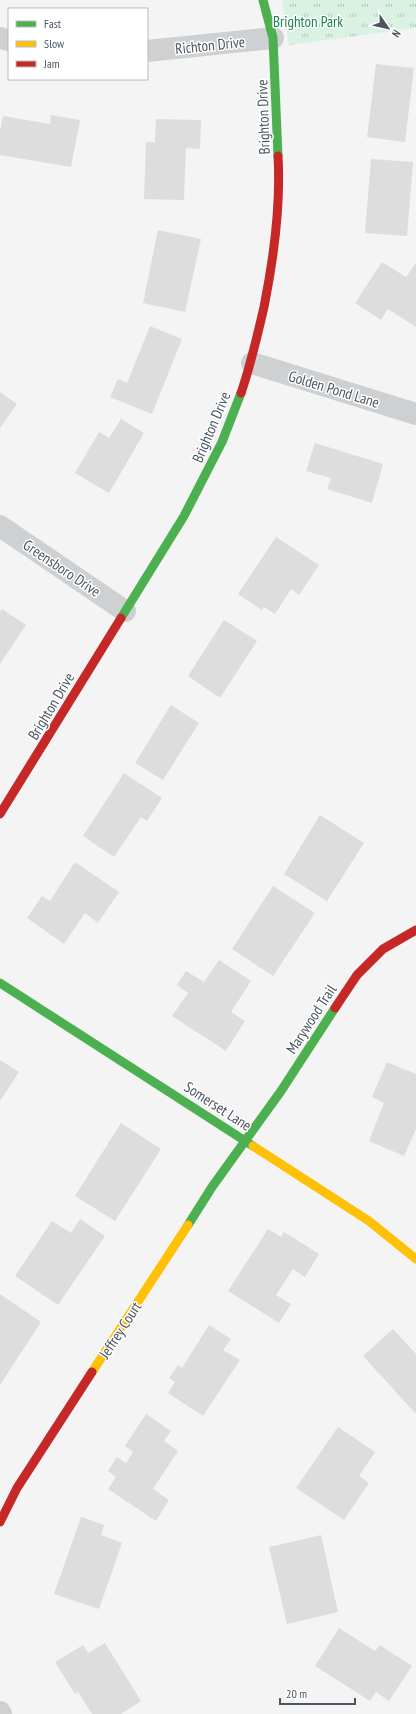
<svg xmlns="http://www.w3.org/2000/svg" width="416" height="1714" viewBox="0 0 416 1714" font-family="'PT Sans Narrow',sans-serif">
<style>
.park{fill:url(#park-tufts)}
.building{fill:#ddddde}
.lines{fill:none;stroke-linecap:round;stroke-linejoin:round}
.street{stroke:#ced0d2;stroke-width:22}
.fast{stroke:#4caf50;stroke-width:9}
.slow{stroke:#ffc107;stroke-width:9}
.jam{stroke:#c62828;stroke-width:9}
.labels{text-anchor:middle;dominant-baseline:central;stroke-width:3;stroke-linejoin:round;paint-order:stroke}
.park-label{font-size:15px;fill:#17864f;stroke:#fff}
.street-label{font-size:15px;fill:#4a5661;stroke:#fff}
</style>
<defs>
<pattern id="park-tufts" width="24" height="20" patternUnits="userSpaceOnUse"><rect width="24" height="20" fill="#d9f2e3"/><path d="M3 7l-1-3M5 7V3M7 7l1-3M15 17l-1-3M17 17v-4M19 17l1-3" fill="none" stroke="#b2c7bb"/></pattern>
</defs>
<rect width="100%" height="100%" fill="#f4f4f4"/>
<path class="park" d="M282,0h134v28l-127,17z"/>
<path class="building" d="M376,64l38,4 -9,74 -38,-5z
M51,115l29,5 -9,47 -71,-12v-24l3,-15 47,8z
M156,119l45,1 -1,29 -14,-1 -2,52 -40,-1 2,-57h9z
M371,159l42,3 -6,74 -42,-3z
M158,230l43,9 -16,73 -42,-9z
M382,262l24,15 10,-14v64l-28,-18 -7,11 -26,-17z
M150,326l32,13 -30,75 -42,-17 8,-18 9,4z
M0,392l17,12 -17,24z
M121,419l23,14 -35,60 -34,-20 24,-41 10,6z
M315,443l68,21 -11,39 -45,-14 4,-11 -25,-7z
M276,537l43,28 -20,30 -8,-6 -16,25 -11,-7 -2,3 -24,-16z
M2,609l24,16 -26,39v-52z
M224,620l33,21 -37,57 -32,-22z
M171,705l28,18 -36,57 -28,-17z
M124,773l38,25 -15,23 -6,-4 -27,40 -31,-21z
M320,815l44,28 -37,58 -43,-27z
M75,862l44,30 -21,31 -13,-10 -21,31 -37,-26 15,-22 8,5z
M273,886l42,27 -42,63 -41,-27z
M219,960l32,21 -20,31 14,9 -19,30 -54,-35 16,-23 -11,-8 9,-14 18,11z
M0,1060l19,12 -19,29z
M387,1062l29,12v55l-12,27 -35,-15 15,-38 -12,-6z
M121,1123l40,26 -46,72 -40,-25z
M80,1219l25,17 -47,69 -43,-29 37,-55 19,12z
M268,1229l13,8 3,-5 35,22 -14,23 -12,-8 -17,26 15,9 -12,19 -51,-32z
M0,1294l41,28 -41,63z
M209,1325l22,14 -8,11 17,10 -37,56 -35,-23 7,-11 -6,-4 9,-13 4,3z
M393,1329l23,25v60l-53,-58z
M146,1414l25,17 -7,10 14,10 -25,38 16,11 -13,21 -48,-32 8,-12 -8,-6 9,-14 9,6 7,-11 -8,-6z
M338,1427l37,25 -16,24 10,7 -25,37 -48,-32z
M81,1517l23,8 -3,10 21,8 -23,66 -45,-15z
M321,1535l17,77 -51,12 -18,-77z
M339,1628l36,23 5,-6 32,21 -23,35 -13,-9 -6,9 -55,-35z
M105,1643l36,58 -20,13h-29l-14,-22 -3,2 -20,-32 28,-17 5,8z"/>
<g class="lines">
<path class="street" d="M0,38l9,2
M147,51l126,-13
M252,363l164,51
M0,526l125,85
M0,1712l1,2"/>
<path class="fast" d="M263,0l10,38 5,118
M121,618l63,-102 38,-74 19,-49
M0,983l253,163
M188,1225l24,-38 69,-96 54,-83"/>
<path class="slow" d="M253,1146l116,75 47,38
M92,1372l96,-147"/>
<path class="jam" d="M241,393c10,-29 16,-56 23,-86 10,-50 17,-100 14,-151
M0,814l121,-196
M335,1008l22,-33 26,-26 33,-19
M0,1522l17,-34 75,-116"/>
</g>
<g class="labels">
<g class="park-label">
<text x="308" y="21">Brighton Park</text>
</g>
<g class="street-label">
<text transform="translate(210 45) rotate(-6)">Richton Drive</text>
<text transform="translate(263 117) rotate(-92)">Brighton Drive</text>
<text transform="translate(334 389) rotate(17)">Golden Pond Lane</text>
<text transform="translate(211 427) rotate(-67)">Brighton Drive</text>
<text transform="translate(62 568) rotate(34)">Greensboro Drive</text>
<text transform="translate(51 706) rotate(-59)">Brighton Drive</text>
<text transform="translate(311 1019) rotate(-57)">Marywood Trail</text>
<text transform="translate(218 1106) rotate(33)">Somerset Lane</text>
<text transform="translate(120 1330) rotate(-57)">Jeffrey Court</text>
</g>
</g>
<rect x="8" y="8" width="140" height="72" fill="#ffffff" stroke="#b7bbc0"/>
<rect x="16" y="21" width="20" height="6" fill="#4caf50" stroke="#b7bbc0"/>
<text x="44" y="28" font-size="12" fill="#4a5661">Fast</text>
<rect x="16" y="41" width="20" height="6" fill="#ffc107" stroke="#b7bbc0"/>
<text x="44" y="48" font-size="12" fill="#4a5661">Slow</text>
<rect x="16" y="61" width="20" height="6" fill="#c62828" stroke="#b7bbc0"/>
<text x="44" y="68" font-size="12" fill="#4a5661">Jam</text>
<g transform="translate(388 28) rotate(124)" stroke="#ffffff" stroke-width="3" paint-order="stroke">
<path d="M0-3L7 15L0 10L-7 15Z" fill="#4a5661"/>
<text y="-6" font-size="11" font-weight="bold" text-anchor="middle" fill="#4a5661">N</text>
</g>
<path d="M280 1698v6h75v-6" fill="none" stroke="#4a5661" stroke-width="2"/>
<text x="286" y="1698" font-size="12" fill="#4a5661" stroke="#ffffff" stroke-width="3" paint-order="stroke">20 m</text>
</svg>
